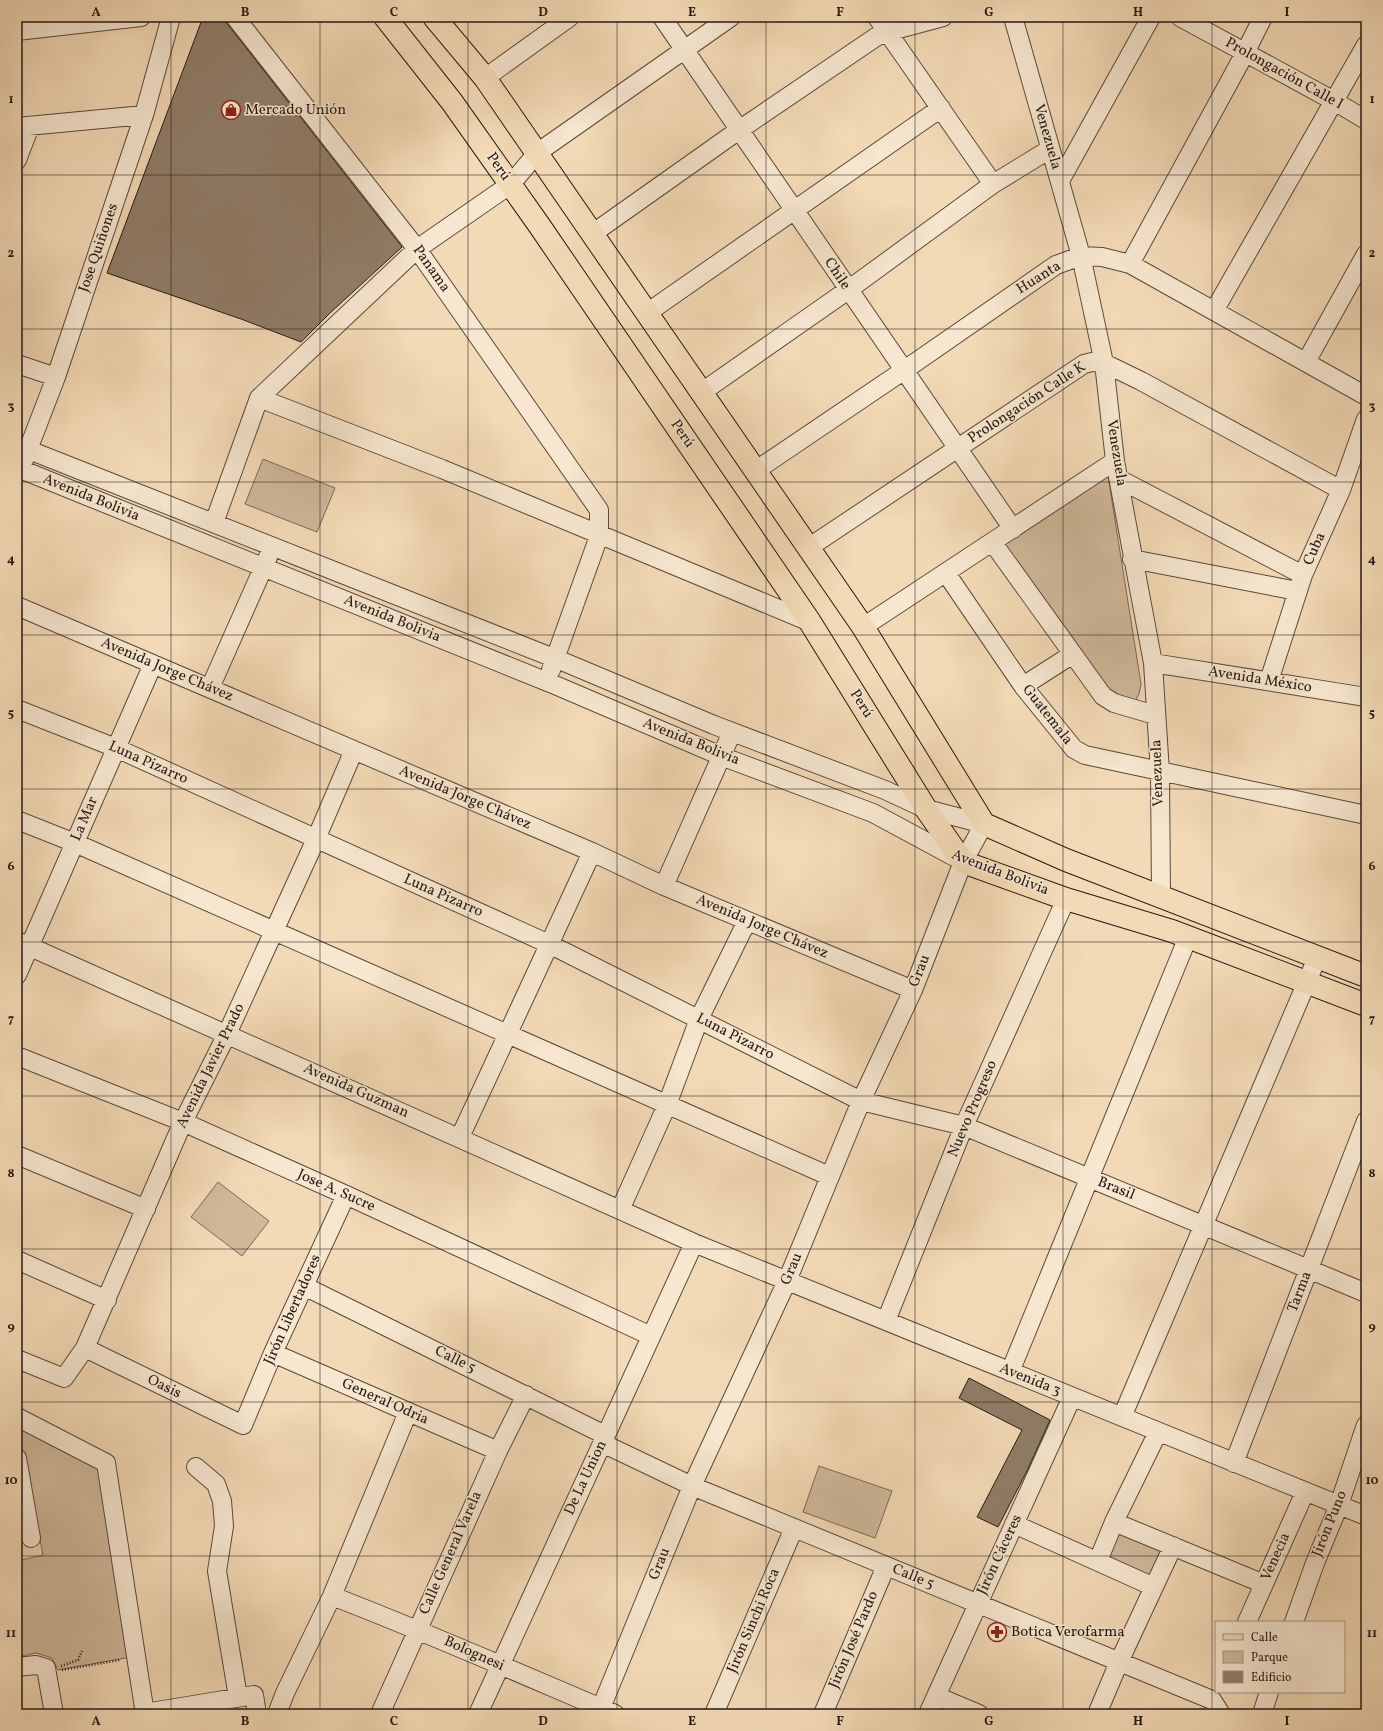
<svg xmlns="http://www.w3.org/2000/svg" width="1383" height="1731" viewBox="0 0 1383 1731" font-family="Vollkorn,serif">
<style>
.green{fill:#d0b99b;stroke:#7a6958}
.building{fill:#907d69;stroke:#251915}
.lines{fill:none;stroke-linecap:round;stroke-linejoin:round}
.minor-casing{stroke:#58493d;stroke-width:20}
.major-casing{stroke:#251915;stroke-width:24}
.path{stroke:#251915;stroke-width:2.5;stroke-dasharray:1 2;stroke-linecap:butt}
.minor{stroke:#f7e7d0;stroke-width:18}
.major{stroke:#f3dab6;stroke-width:22}
.grid{fill:none;stroke:#251915;stroke-width:1;stroke-opacity:0.55}
.labels{text-anchor:middle;dominant-baseline:central;stroke-width:3;stroke-linejoin:round;paint-order:stroke}
.street-label{font-size:15px;fill:#251915;stroke:#f7e7d0}
.poi-label{font-size:15px;fill:#251915;stroke:#f7e7d0;text-anchor:start}
.neatline{fill:none;stroke:#251915;stroke-width:1.5}
.grid-label{font-size:13px;text-anchor:middle;font-weight:bold;fill:#251915}
</style>
<rect width="100%" height="100%" fill="#f3dab6"/>
<filter id="stains"><feTurbulence type="fractalNoise" baseFrequency=".005" numOctaves="4"/><feColorMatrix values="0 0 0 0 .2 0 0 0 0 .09 0 0 0 0 .02 0 0 0 .5 -.17"/></filter>
<radialGradient id="worn" r=".72"><stop offset=".6" stop-color="#630" stop-opacity="0"/><stop offset="1" stop-color="#630" stop-opacity=".3"/></radialGradient>
<path class="green" d="M263,459l72,29 -18,44 -72,-28z
M1108,476l33,208 -2,10 -3,6 -6,1 -27,-8 -99,-143 -1,-8z
M218,1182l51,39 -27,35 -51,-39z
M22,1428l78,36 31,193 -73,13 -6,-12 -16,-5 -19,4v-96l26,-6 -23,-116z
M819,1466l73,25 -17,47 -72,-26z
M1114,1528l48,21 -13,30 -49,-20z"/>
<path class="building" d="M203,17h19l180,230 -72,66 -29,29 -60,-23 -134,-46z
M969,1378l81,42 -23,51 -29,56 -21,-10 45,-87 -63,-32z"/>
<g class="lines">
<g class="minor-casing">
<path id="minor" d="M235,17l182,232 182,261v26l-48,134
M662,17l351,512
M877,17l116,167
M1013,17l68,239 23,107 11,98 38,202 7,109 1,125
M1180,17l154,84 32,19
M17,31l124,-14
M485,78l85,-61
M17,127l127,-12
M17,160l13,-34
M1060,181l91,-164
M592,234l147,-104 137,-93 11,-5 56,-15
M1130,264l115,-211 18,-36
M1214,311l152,-266
M647,313l294,-205
M1306,362l60,-108
M17,364l39,13
M702,392l146,-102 145,-106 57,-35
M259,398l183,71 368,153
M29,450l535,212 150,63 171,65 41,19 58,15 -21,38 -50,128 -52,111 -74,180 -95,205 -91,222v6
M24,460l32,-83 88,-262 27,-98
M20,469l535,216 166,71 152,57 89,48
M755,471l148,-100 153,-106 25,-9 21,1 28,7 236,132
M1119,479l184,96
M214,523l45,-125 158,-149 94,-65 26,-31 194,-136
M993,543l110,153 11,7 41,12
M808,548l276,-184 8,-2 12,1 37,18 200,109
M1132,559l165,32
M946,573l77,113 51,63 11,6 281,60
M17,606l575,246 72,34 249,104
M863,627l252,-166
M1153,663l213,34
M1269,681l34,-106 38,-85 25,-71
M1023,686l50,-32
M210,688l58,-131
M17,709l99,39 433,196 312,157 103,25 402,167
M17,820l58,23 754,333
M664,886l68,-154
M17,941l677,302 672,273
M17,975l136,-311
M17,1056l166,66 163,73 305,141
M460,1137l132,-285
M17,1155l129,54
M620,1210l47,-105 32,-86 48,-98
M17,1260l90,40
M304,1286l301,149
M886,1321l78,-195 102,-227
M85,1348l158,77 30,-72 73,-158
M273,1353l225,98
M17,1359l47,19 21,-30 98,-226 44,-88 89,-195 38,-89
M1010,1372l178,-435
M17,1417l89,46 39,251
M1122,1417l195,-459
M602,1443l90,43 520,214 9,14
M17,1458l14,80
M1234,1463l132,-342
M196,1467l20,17 6,17 2,25 -7,45 21,126
M1114,1522l150,62
M1014,1524l140,63
M1098,1561l16,-39 44,-90
M332,1596c96,37 189,78 283,118
M1247,1622l58,-130
M1294,1622l21,-59 24,-58 27,-80
M17,1667l19,-2 10,3 8,46
M936,1696l43,18
M145,1713l109,-18 3,19
M277,1714l8,-21 47,-97 76,-184
M380,1714l118,-263 28,-56
M478,1714l216,-471
M714,1714l80,-186
M823,1714l63,-148
M928,1714l144,-317
M1097,1714l22,-52 54,-116
M1262,1714l7,-22"/>
</g>
<g class="major-casing">
<path id="major" d="M385,17l67,85 87,123 271,397 116,187 37,53 103,37 106,32 194,74
M434,17l51,61 378,549 121,197 82,36 300,116"/>
</g>
<path class="path" d="M61,1666l17,-6 4,-9
M62,1670l58,-10"/>
<use href="#minor" class="minor"/>
<use href="#major" class="major"/>
</g>
<path class="grid" d="M171,17v1697M320,17v1697M468,17v1697M617,17v1697M766,17v1697M915,17v1697M1063,17v1697M1212,17v1697M17,175h1349M17,329h1349M17,482h1349M17,635h1349M17,789h1349M17,942h1349M17,1096h1349M17,1249h1349M17,1402h1349M17,1556h1349"/>
<defs>
<g id="shop-ring" transform="scale(1)"><circle r="9.5" fill="#f7e7d0" stroke="#8f2418" stroke-width="1.5"/><path d="M-5-2.5h2.3a2.7 3.5 0 0 1 5.4 0H5L5.5 6h-11ZM-1.5-2.5h3a1.5 2.3 0 0 0-3 0Z" fill="#8f2418"/></g>
<g id="pharmacy-ring" transform="scale(1)"><circle r="9.5" fill="#f7e7d0" stroke="#8f2418" stroke-width="1.5"/><path d="M-2-6h4v4h4v4h-4v4h-4v-4h-4v-4h4Z" fill="#8f2418"/></g>
</defs>
<g fill-rule="evenodd">
<use href="#shop-ring" x="231" y="110"/>
<use href="#pharmacy-ring" x="997" y="1632"/>
</g>
<g class="labels">
<g class="street-label">
<text transform="translate(1284 74) rotate(29)">Prolongación Calle I</text>
<text transform="translate(1047 137) rotate(74)">Venezuela</text>
<text transform="translate(498 167) rotate(55)">Perú</text>
<text transform="translate(99 248) rotate(-71)">Jose Quiñones</text>
<text transform="translate(431 269) rotate(55)">Panama</text>
<text transform="translate(837 274) rotate(56)">Chile</text>
<text transform="translate(1039 278) rotate(-32)">Huanta</text>
<text transform="translate(1027 403) rotate(-33)">Prolongación Calle K</text>
<text transform="translate(682 434) rotate(56)">Perú</text>
<text transform="translate(1116 453) rotate(81)">Venezuela</text>
<text transform="translate(91 498) rotate(22)">Avenida Bolivia</text>
<text transform="translate(1315 549) rotate(-66)">Cuba</text>
<text transform="translate(392 619) rotate(22)">Avenida Bolivia</text>
<text transform="translate(167 670) rotate(23)">Avenida Jorge Chávez</text>
<text transform="translate(1260 680) rotate(9)">Avenida México</text>
<text transform="translate(861 704) rotate(58)">Perú</text>
<text transform="translate(1047 715) rotate(52)">Guatemala</text>
<text transform="translate(691 742) rotate(22)">Avenida Bolivia</text>
<text transform="translate(148 763) rotate(24)">Luna Pizarro</text>
<text transform="translate(1158 773) rotate(-92)">Venezuela</text>
<text transform="translate(465 798) rotate(23)">Avenida Jorge Chávez</text>
<text transform="translate(85 819) rotate(-67)">La Mar</text>
<text transform="translate(1000 873) rotate(21)">Avenida Bolivia</text>
<text transform="translate(443 896) rotate(24)">Luna Pizarro</text>
<text transform="translate(762 927) rotate(23)">Avenida Jorge Chávez</text>
<text transform="translate(920 971) rotate(-68)">Grau</text>
<text transform="translate(735 1037) rotate(27)">Luna Pizarro</text>
<text transform="translate(211 1066) rotate(-64)">Avenida Javier Prado</text>
<text transform="translate(356 1091) rotate(24)">Avenida Guzman</text>
<text transform="translate(973 1109) rotate(-67)">Nuevo Progreso</text>
<text transform="translate(1116 1189) rotate(22)">Brasil</text>
<text transform="translate(336 1191) rotate(24)">Jose A. Sucre</text>
<text transform="translate(792 1269) rotate(-67)">Grau</text>
<text transform="translate(1300 1292) rotate(-69)">Tarma</text>
<text transform="translate(293 1310) rotate(-66)">Jirón Libertadores</text>
<text transform="translate(455 1360) rotate(26)">Calle 5</text>
<text transform="translate(1030 1380) rotate(22)">Avenida 3</text>
<text transform="translate(164 1387) rotate(26)">Oasis</text>
<text transform="translate(385 1402) rotate(24)">General Odria</text>
<text transform="translate(586 1478) rotate(-65)">De La Union</text>
<text transform="translate(1330 1524) rotate(-68)">Jirón Puno</text>
<text transform="translate(451 1553) rotate(-66)">Calle General Varela</text>
<text transform="translate(1000 1555) rotate(-65)">Jirón Cáceres</text>
<text transform="translate(1276 1557) rotate(-66)">Venecia</text>
<text transform="translate(660 1564) rotate(-68)">Grau</text>
<text transform="translate(913 1577) rotate(22)">Calle 5</text>
<text transform="translate(754 1621) rotate(-67)">Jirón Sinchi Roca</text>
<text transform="translate(854 1640) rotate(-67)">Jirón José Pardo</text>
<text transform="translate(474 1654) rotate(24)">Bolognesi</text>
</g>
<g class="poi-label">
<text x="245" y="110">Mercado Unión</text>
<text x="1011" y="1632">Botica Verofarma</text>
</g>
</g>
<rect width="1383" height="1731" fill="none" stroke="#f3dab6" stroke-width="44"/>
<rect x="1215" y="1621" width="130" height="72" fill="#f7e7d0" stroke="#a39585"/>
<rect x="1223" y="1634" width="20" height="6" fill="#f3dab6" stroke="#a39585"/>
<text x="1251" y="1641" font-size="12" fill="#251915">Calle</text>
<rect x="1223" y="1651" width="20" height="12" fill="#d0b99b" stroke="#a39585"/>
<text x="1251" y="1661" font-size="12" fill="#251915">Parque</text>
<rect x="1223" y="1671" width="20" height="12" fill="#907d69" stroke="#a39585"/>
<text x="1251" y="1681" font-size="12" fill="#251915">Edificio</text>
<rect x="22" y="22" width="1339" height="1687" class="neatline"/>
<g class="grid-label">
<text x="96" y="16">A</text>
<text x="245" y="16">B</text>
<text x="394" y="16">C</text>
<text x="543" y="16">D</text>
<text x="692" y="16">E</text>
<text x="840" y="16">F</text>
<text x="989" y="16">G</text>
<text x="1138" y="16">H</text>
<text x="1287" y="16">I</text>
<text x="11" y="103">1</text>
<text x="1372" y="103">1</text>
<text x="11" y="257">2</text>
<text x="1372" y="257">2</text>
<text x="11" y="410">3</text>
<text x="1372" y="410">3</text>
<text x="11" y="563">4</text>
<text x="1372" y="563">4</text>
<text x="11" y="717">5</text>
<text x="1372" y="717">5</text>
<text x="11" y="870">6</text>
<text x="1372" y="870">6</text>
<text x="11" y="1023">7</text>
<text x="1372" y="1023">7</text>
<text x="11" y="1177">8</text>
<text x="1372" y="1177">8</text>
<text x="11" y="1330">9</text>
<text x="1372" y="1330">9</text>
<text x="11" y="1484">10</text>
<text x="1372" y="1484">10</text>
<text x="11" y="1637">11</text>
<text x="1372" y="1637">11</text>
<text x="96" y="1725">A</text>
<text x="245" y="1725">B</text>
<text x="394" y="1725">C</text>
<text x="543" y="1725">D</text>
<text x="692" y="1725">E</text>
<text x="840" y="1725">F</text>
<text x="989" y="1725">G</text>
<text x="1138" y="1725">H</text>
<text x="1287" y="1725">I</text>
</g>
<rect width="100%" height="100%" filter="url(#stains)"/>
<rect width="100%" height="100%" fill="url(#worn)"/>
</svg>
